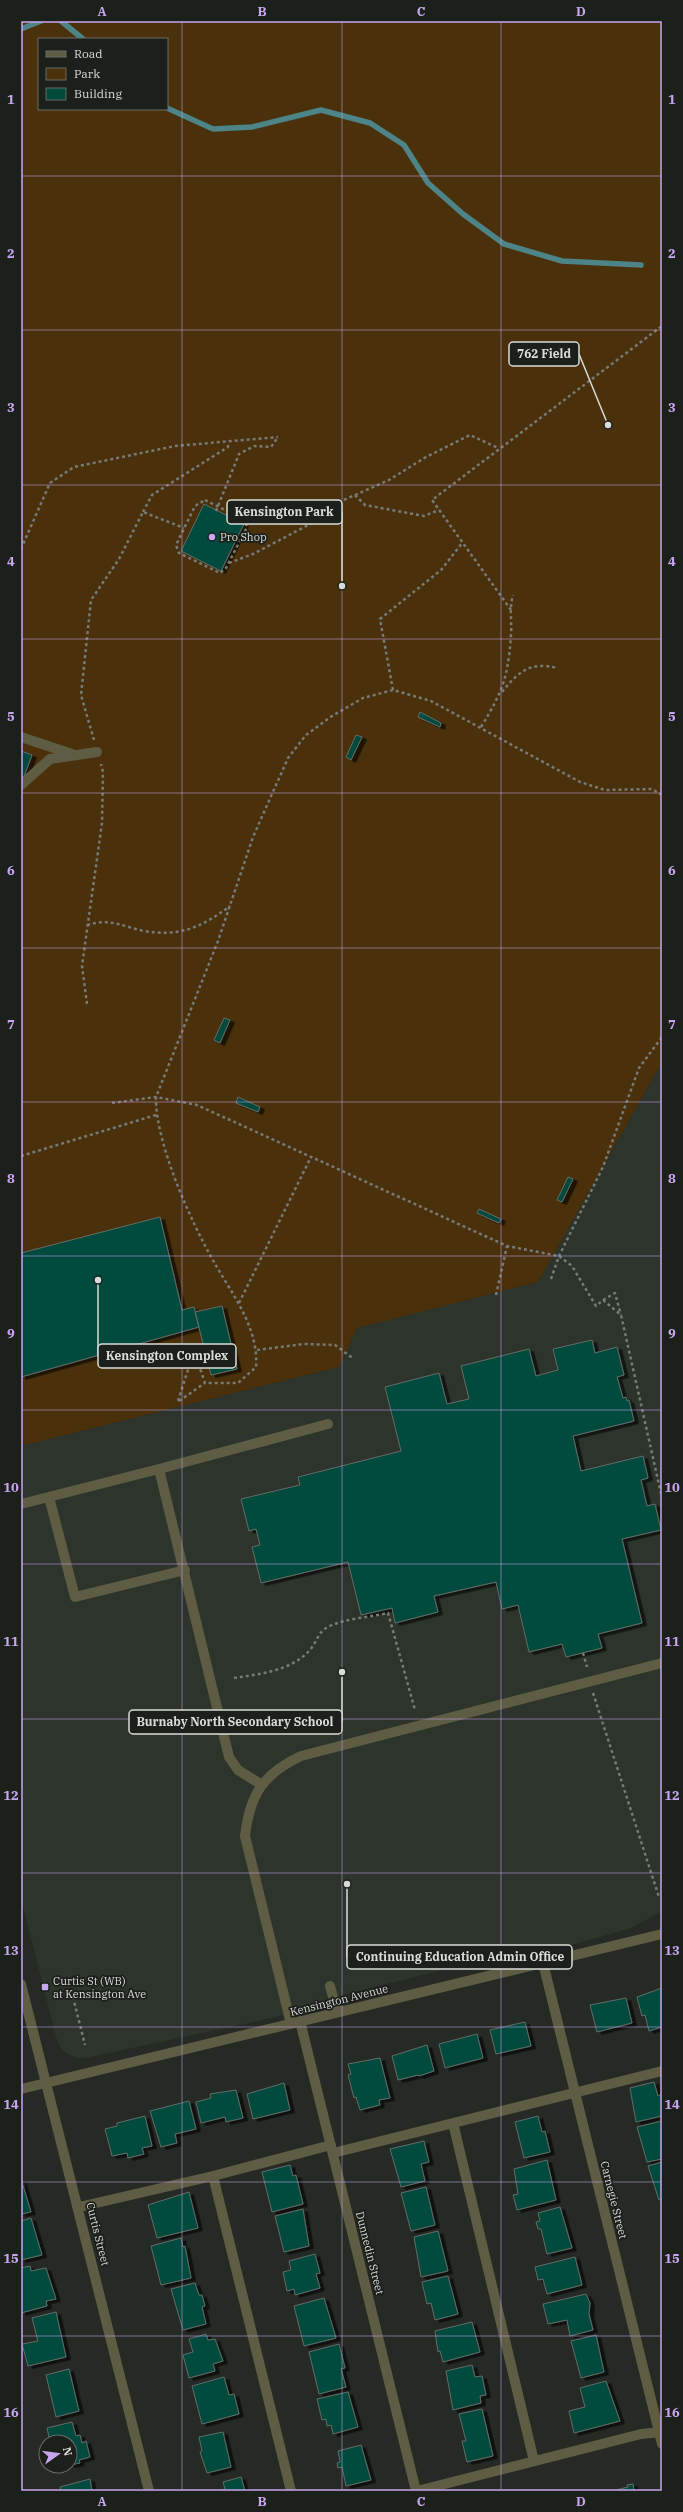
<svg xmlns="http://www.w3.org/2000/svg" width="683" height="2512" viewBox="0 0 683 2512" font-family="'IBM Plex Serif',serif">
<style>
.built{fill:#2d342b}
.green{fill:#4a310b;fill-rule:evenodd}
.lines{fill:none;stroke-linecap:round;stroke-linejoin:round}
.stream{stroke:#4c8488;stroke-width:5.5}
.building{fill:#004b3c;stroke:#646b68;filter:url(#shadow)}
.path{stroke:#777a76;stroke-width:2.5;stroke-dasharray:3 3;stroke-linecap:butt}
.minor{stroke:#5e5d43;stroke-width:10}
.grid{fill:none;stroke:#c7a6ef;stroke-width:1;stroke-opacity:0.55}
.poi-dot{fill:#c7a6ef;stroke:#1c201b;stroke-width:1.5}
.labels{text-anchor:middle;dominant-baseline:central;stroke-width:3.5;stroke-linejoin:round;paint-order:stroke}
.poi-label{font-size:11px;fill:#d9dbd8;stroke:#1c201b;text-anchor:start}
.street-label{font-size:11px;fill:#d9dbd8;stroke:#1c201b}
.leader{fill:none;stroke:#d9dbd8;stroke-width:1.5}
.callout-dot{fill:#d9dbd8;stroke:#1c201b;stroke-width:1.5}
.callout{fill:#1c201b;stroke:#d9dbd8;stroke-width:1.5}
.callout-label{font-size:12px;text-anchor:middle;font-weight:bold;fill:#d9dbd8}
.neatline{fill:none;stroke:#c7a6ef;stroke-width:1.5}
.grid-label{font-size:13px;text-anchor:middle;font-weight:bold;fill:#c7a6ef}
</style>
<defs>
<filter id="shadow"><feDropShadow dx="4.5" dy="2.5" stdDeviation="0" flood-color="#0009"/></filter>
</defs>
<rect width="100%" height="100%" fill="#262a25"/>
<path class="built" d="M662,1062v849l-31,17 -52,15 -74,18 -17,-2 -162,40 -8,7 -46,12 -182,39 -13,1 -11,-5 -6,-6 -4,-10 -35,-139v-452l318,-79 18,-39 181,-46z"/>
<path class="green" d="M21,21h641v1041l-124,220 -181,46 -18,39 -318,79zM39,39h128v70h-128z"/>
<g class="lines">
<path class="stream" d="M61,21l22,18
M21,29l20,-8
M167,108l46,21 39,-2 69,-17 49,13 34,22 24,38 35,31 41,30 58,17 79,4"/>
</g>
<path class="building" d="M204,504l40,20 -23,47 -40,-20z
M420,712l21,11 -1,4 -22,-10z
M356,735l6,2 -11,23 -5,-3z
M21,751l11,4 -10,27 -1,-1z
M224,1018l6,2 -10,23 -6,-3z
M238,1097l22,10 -2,5 -22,-9z
M568,1177l5,2 -11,23 -5,-2z
M479,1209l22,10 -2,4 -22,-10z
M160,1217l22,93 12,-3 5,20 -178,50v-124z
M222,1306l15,63 -26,6 -16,-63z
M592,1340l3,13 22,-6 7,28 -7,2 6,21 3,-1 1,4 2,-1 5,21 -61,15 8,35 62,-15 5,22 -7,2 6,26 8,-2 6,26 -39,9 20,84 -44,11 4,14 -36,9 -4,-13 -33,8 -11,-47 -16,4 -6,-27 -62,14 4,16 -43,11 -3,-15 -31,7 -13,-53 -87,21 -9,-36 8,-2 -4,-16 -7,2 -8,-32 59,-14 -2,-8 103,-26 -16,-64 54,-14 8,31 22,-5 -8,-33 68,-17 7,27 22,-6 -5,-21z
M662,1988v39l-13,4 -4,-16 -3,1 -5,-19z
M626,1998l6,25 -35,9 -7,-27z
M525,2022l6,24 -35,8 -6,-24z
M477,2034l6,24 -38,10 -6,-24z
M427,2045l7,26 -15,5 -1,-1 -20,5 -6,-24z
M380,2058l10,40 -11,2 1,5 -20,5 -4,-13 -2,1 -6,-23 3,-1 -3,-10z
M654,2082l4,14 4,-2v22l-26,6 -6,-34z
M284,2083l6,27 -37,9 -6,-25z
M236,2090l7,28 -17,4 -1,-5 -24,6 -5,-21 15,-4 -1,-4z
M189,2101l7,28 -21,5 2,9 -16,4 -11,-36z
M145,2116l7,30 -10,2 2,6 -16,4 -1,-5 -15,3 -7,-27 12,-3v-3z
M538,2116l4,16 3,-1 5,21 -26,6 -9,-36z
M662,2121v38l-15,3 -10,-35z
M424,2141l5,21 -8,2 4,17 -24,6 -11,-38z
M547,2160l9,40 -39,10 -4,-15 5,-1 -4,-25z
M662,2162v37l-3,1 -11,-34z
M290,2165l3,11 3,-1 7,29 -31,8 -10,-40z
M21,2179l10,33 -10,2z
M426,2187l9,38 -24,6 -10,-38z
M189,2192l9,36 -41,10 -9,-33z
M560,2207l12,41 -25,6 -6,-25h-3l-2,-7 4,-1 -2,-8z
M303,2209l6,37 -25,6 -9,-36z
M31,2218l11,37 -21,5v-39z
M438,2231l10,40 -27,6 -7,-40z
M181,2238l2,9 2,-1 6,32 -30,7 -10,-39z
M315,2254l5,19 -4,1 4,14 -25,7 -1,-6 -7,2 -4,-19 8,-2 -2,-9z
M575,2257l7,28 -35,9 -4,-15 -5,1 -3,-13z
M30,2266l1,5 15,-3 10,31 -10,2 1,5 -26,7v-45z
M448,2276l10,38 -23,6 -4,-17 -4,1 -5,-22z
M195,2283l4,12h3l3,11 -3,1 4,17 -23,6 -12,-41z
M586,2294l4,9 -1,11 4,16 -23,6 -3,-16 -19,4 -5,-20z
M324,2298l12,40 -32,8 -10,-40z
M56,2312l10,45 -38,9 -6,-22 16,-3 -6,-23z
M472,2322l8,30 -37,10 -3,-11 -2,1 -3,-21z
M206,2334l2,6 7,-1 8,22 -10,3 2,7 -26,7 -6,-23 10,-3 -4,-13z
M596,2335l8,37 -23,6 -10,-37z
M339,2344l6,24 -4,1 5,18 -27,7 -10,-42z
M472,2365l3,12 7,-1 4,19 -6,1 1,7 -28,7 -7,-39z
M69,2369l10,42 -23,6 -10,-42z
M224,2377l5,18 5,-1 5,20 -37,10 -10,-38z
M606,2381l14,40 -46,12 -5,-22 16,-4 -5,-19z
M348,2392l10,35 -25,7 -2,-9 -4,1 -1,-7 -4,1 -5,-21z
M482,2409l11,47 -26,6 -5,-21h4l-7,-27z
M72,2422l4,14 4,-1 2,8 4,-2 4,16 -11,3 1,3 -10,2v-23h-20l-3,-14z
M223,2432l8,35 -24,6 -7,-21 2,-1 -3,-14z
M361,2445l10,35 -25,6 -4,-19 -4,1 -1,-5 3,-1 -2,-11z
M241,2477l4,14h-27l7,-2 -2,-7z
M90,2479l2,12h-31l-1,-4z
M633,2484l1,7h-22l16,-4 -1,-2z"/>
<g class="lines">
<path class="path" d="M355,495l10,10 59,11 15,-6
M205,500l40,20 2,7 -21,41 -6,5 -41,-20 -3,-8 19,-39z
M216,511l23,-57 15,-8 17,1 7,-10
M143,512l9,-17 76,-48v-4
M21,549l29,-66 24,-16 101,-21 103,-9
M229,563l24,-9 61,-32 23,-19 52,-23 37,-23 44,-22 28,13
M511,610l-79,-110 230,-174
M393,690l-13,-71 61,-49 22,-28
M502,692c16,-20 28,-31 55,-24
M481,727c22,-36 27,-50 30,-92 1,-14 -2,-27 2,-40
M94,740l-13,-45 10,-95 28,-41 24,-47 41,16
M87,925c24,-7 34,1 57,6 36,6 58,-4 86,-25
M87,1004l-5,-38 20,-143 1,-51 -2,-8
M112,1103l44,-6 41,8 310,141 52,10 13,10 24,40 7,-6 18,15 41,183
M21,1156l135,-41
M551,1279l8,-23 44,-89 36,-99 23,-31
M496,1295l11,-49
M603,1300l12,-7 6,22
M239,1303l72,-146
M257,1350l47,-6 31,1 19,14
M174,1353l20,-2
M178,1401l16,-50 11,32h33l18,-16c3,-39 -24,-73 -42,-105 -23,-40 -59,-120 -58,-165l62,-156 35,-104 35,-79 18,-23 26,-19 31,-18 30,-8 38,11 149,81 25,8 47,-1 10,6
M179,1401l26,-18
M583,1653l4,14
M234,1678c26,-4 57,-7 76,-28 6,-7 8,-17 16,-22 15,-9 44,-11 62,-15l27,97
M593,1693l66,204
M73,1997l12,48"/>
<path class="minor" d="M21,737l51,17
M21,785l29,-26 47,-7
M49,1497l26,100 110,-27
M21,1504l138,-35
M262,1785l-24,-15 -9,-13 -70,-288 169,-45
M543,1963l119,481
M21,1984l128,507
M330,1986l7,26
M300,2021l116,470
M291,2024l-46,-188c5,-42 18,-62 56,-80l361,-93
M21,2089l641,-155
M453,2123l81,338
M333,2153l329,-82
M213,2176l78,315
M79,2207l134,-31 118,-31
M417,2491l224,-57 21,-2"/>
</g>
<path class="grid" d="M182,21v2470M342,21v2470M501,21v2470M21,176h641M21,330h641M21,485h641M21,639h641M21,793h641M21,948h641M21,1102h641M21,1256h641M21,1410h641M21,1564h641M21,1719h641M21,1873h641M21,2027h641M21,2182h641M21,2336h641"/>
<g class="poi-dot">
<circle cx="212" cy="537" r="4"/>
<rect x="41" y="1983" width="8" height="8" rx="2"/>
</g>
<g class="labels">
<g class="poi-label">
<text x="220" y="537">Pro Shop</text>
<text x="53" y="1981">Curtis St (WB)<tspan x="53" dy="13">at Kensington Ave</tspan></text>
</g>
<g class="street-label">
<text transform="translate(339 2000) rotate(-14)">Kensington Avenue</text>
<text transform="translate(614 2200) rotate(76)">Carnegie Street</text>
<text transform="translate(98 2234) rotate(76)">Curtis Street</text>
<text transform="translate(370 2253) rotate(76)">Dunnedin Street</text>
</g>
</g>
<path class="leader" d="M608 425L579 354M342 586L342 512M98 1280L98 1356M342 1672L342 1722M347 1884L347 1957"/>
<g class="callout-dot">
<circle cx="608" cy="425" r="4"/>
<circle cx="342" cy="586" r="4"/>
<circle cx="98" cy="1280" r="4"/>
<circle cx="342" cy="1672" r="4"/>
<circle cx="347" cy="1884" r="4"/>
</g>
<g class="callout">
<rect x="509" y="342" width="70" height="24" rx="4"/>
<rect x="227" y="500" width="115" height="24" rx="4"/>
<rect x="98" y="1344" width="138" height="24" rx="4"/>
<rect x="129" y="1710" width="213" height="24" rx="4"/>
<rect x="347" y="1945" width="225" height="24" rx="4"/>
</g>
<g class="callout-label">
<text x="544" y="358">762 Field</text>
<text x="284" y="516">Kensington Park</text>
<text x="167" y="1360">Kensington Complex</text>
<text x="235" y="1726">Burnaby North Secondary School</text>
<text x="460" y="1961">Continuing Education Admin Office</text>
</g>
<rect width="683" height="2512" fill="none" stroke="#1c201b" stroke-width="44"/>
<rect x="38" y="38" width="130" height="72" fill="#1c201b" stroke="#686b67"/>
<rect x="46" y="51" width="20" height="6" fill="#5e5d43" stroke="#686b67"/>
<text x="74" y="58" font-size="12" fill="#d9dbd8">Road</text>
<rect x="46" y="68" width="20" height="12" fill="#4a310b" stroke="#686b67"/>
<text x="74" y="78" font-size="12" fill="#d9dbd8">Park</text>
<rect x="46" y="88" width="20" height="12" fill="#004b3c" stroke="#686b67"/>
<text x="74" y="98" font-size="12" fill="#d9dbd8">Building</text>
<g transform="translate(58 2454) rotate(76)"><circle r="19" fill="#1c201b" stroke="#686b67"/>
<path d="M0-3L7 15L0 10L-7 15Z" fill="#c7a6ef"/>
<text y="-6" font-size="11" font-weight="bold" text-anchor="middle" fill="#d9dbd8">N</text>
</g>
<rect x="22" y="22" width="639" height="2468" class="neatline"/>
<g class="grid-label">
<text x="102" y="16">A</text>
<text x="262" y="16">B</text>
<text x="421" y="16">C</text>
<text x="581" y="16">D</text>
<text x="11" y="104">1</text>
<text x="672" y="104">1</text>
<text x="11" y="258">2</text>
<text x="672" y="258">2</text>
<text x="11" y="412">3</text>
<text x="672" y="412">3</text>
<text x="11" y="566">4</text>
<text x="672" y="566">4</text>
<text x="11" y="721">5</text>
<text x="672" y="721">5</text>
<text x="11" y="875">6</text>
<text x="672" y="875">6</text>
<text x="11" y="1029">7</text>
<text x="672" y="1029">7</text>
<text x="11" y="1183">8</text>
<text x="672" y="1183">8</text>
<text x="11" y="1338">9</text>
<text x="672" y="1338">9</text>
<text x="11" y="1492">10</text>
<text x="672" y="1492">10</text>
<text x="11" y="1646">11</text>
<text x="672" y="1646">11</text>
<text x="11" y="1800">12</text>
<text x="672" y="1800">12</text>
<text x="11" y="1955">13</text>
<text x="672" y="1955">13</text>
<text x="11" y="2109">14</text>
<text x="672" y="2109">14</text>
<text x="11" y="2263">15</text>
<text x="672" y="2263">15</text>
<text x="11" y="2417">16</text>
<text x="672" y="2417">16</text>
<text x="102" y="2506">A</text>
<text x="262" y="2506">B</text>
<text x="421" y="2506">C</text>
<text x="581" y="2506">D</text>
</g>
</svg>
